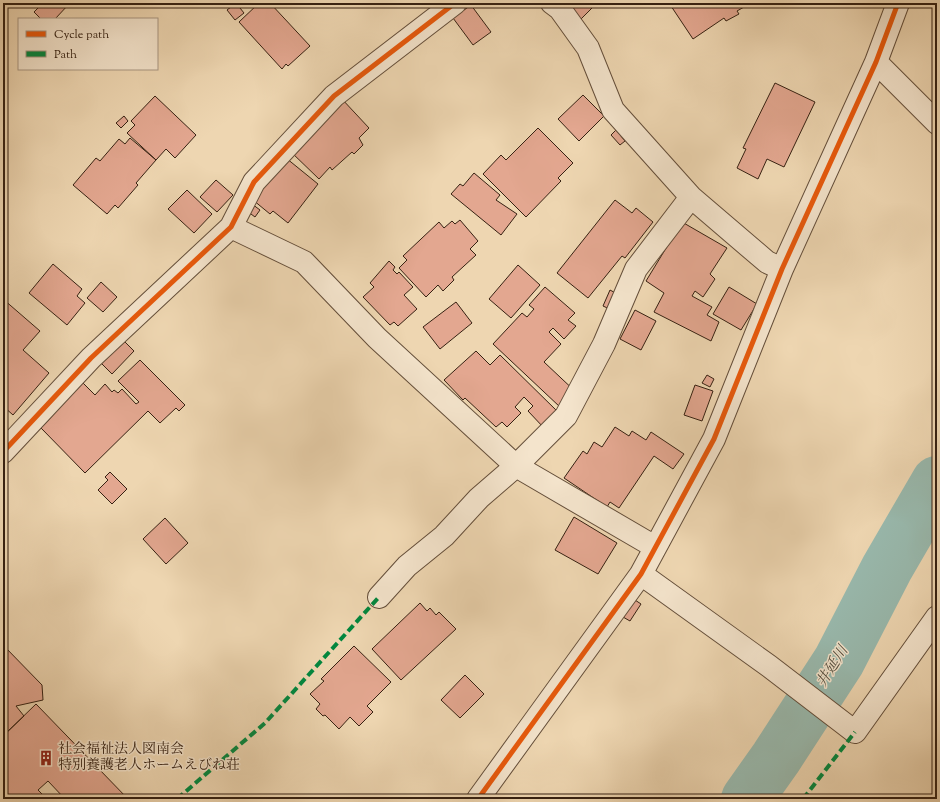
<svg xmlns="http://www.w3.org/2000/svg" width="940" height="802" viewBox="0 0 940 802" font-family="'Sorts Mill Goudy','Noto Serif JP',serif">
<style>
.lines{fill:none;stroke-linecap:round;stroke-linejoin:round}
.river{stroke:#99b9ad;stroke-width:52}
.building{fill:#e3a790;stroke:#362112}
.street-casing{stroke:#644e3a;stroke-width:24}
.street{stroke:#f4e4cc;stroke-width:22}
.quiet{stroke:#00873e;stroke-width:4;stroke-dasharray:8 4;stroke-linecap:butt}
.cycleway-casing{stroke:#f4e4cc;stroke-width:8}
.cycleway{stroke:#e8590c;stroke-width:5}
.labels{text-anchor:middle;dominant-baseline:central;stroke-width:3;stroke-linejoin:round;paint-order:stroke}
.poi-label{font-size:14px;fill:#362112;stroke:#f4e4cc;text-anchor:start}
.water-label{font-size:15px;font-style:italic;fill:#544f40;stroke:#f4e4cc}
</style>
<rect width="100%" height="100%" fill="#eed6b1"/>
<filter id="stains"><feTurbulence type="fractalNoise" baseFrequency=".005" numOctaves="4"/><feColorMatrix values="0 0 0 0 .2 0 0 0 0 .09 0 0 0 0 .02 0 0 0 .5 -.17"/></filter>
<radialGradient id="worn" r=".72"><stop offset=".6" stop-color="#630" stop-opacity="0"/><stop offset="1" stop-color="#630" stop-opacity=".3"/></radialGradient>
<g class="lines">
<path class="river" d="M747,799l29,-41 63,-97 48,-93 50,-86"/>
</g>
<path class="building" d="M43,3h25l1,1 -14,15h-14l-7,-7z
M236,3l8,10 -9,7 -8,-10z
M259,3h11l40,43 -22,20 -2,-2 -4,5 -43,-47z
M565,3h32l-16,16z
M669,3h82l-14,8 2,3 -13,7 -2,-3 -31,21z
M471,5l20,27 -18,13 -20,-27z
M775,83l40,19 -31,65 -17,-8 -9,20 -21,-11 9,-19 -3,-1z
M583,95l21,21 -25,25 -21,-22z
M155,96l41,39 -21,23 -9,-9 -10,11 -29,-27 8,-8 -4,-4z
M341,98l28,30 -10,10 4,7 -9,9 -2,-2 -20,18 -2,-3 -11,12 -29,-28z
M124,116l4,5 -7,7 -5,-5z
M538,128l35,35 -15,15 3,3 -35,36 -43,-43 18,-19 5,5z
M616,130l9,11 -5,4 -9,-10z
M130,138l26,22 -20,23 2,2 -20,23 -3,-3 -8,9 -34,-29 23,-27 4,3 19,-22 6,5z
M286,158l32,26 -30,39 -15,-12 -3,3 -17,-14z
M474,173l26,22 -4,5 21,14 -16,21 -50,-41 9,-10 3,2z
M216,180l17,15 -16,17 -17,-15z
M187,190l25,24 -18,19 -26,-24z
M615,200l17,13 4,-5 17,14 -28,36 -3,-2 -34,42 -31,-25z
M252,204l8,6 -5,7 -8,-6z
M460,220l18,21 -8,8 6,6 -24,22 2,3 -11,11 -5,-6 -12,12 -27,-29 8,-8 -4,-4 36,-34 5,6 8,-7 3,3z
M682,222l45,26 -17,26 5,5 -12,18 -8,-6 -3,5 20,11 -5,8 12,7 -8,19 -57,-29 10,-19 -18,-12z
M389,261l6,6 -2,3 4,4 2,-2 14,15 -9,8 13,14 -19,17 -4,-4 -4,3 -27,-28 11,-10 -4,-4z
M53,264l29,25 -5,7 8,7 -18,22 -38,-32z
M518,265l22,20 -29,33 -22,-19z
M101,282l16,15 -14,15 -16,-14z
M545,287l30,26 -7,7 8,6 -12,13 -11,-11 -4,4 12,12 -17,18 34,32 -18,13 -67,-63 29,-31 5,4 7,-8 -5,-4z
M729,287l28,17 -16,26 -28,-16z
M610,290l11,6 -7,15 -11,-5z
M3,299l37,32 -17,19 26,23 -36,42 -10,-9z
M456,302l16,21 -32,26 -17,-22z
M635,310l21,11 -15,29 -21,-11z
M122,339l12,12 -22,23 -12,-12z
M476,351l14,14 10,-10 58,57 -14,16 -16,-17 5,-5 -9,-9 -9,10 6,6 -14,14 -5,-5 -6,5 -31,-29 -2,2 -19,-20z
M140,360l45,45 -6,6 -3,-3 -16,15 -12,-12 -63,62 -44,-45 12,-13 -1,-1 31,-31 12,12 10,-11 7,8 2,-2 4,3 4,-4 14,15 3,-2 -21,-21z
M707,375l7,4 -4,8 -8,-4z
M695,385l18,6 -11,30 -18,-6z
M615,427l14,9 3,-5 14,9 5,-8 33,22 -11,15 -19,-13 -35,52 -9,-6 -3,5 -43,-29 19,-27 4,3 7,-12 8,5z
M110,472l17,17 -15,15 -14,-14 10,-10 -3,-3z
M574,517l43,26 -19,31 -43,-24z
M165,518l23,25 -22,21 -23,-25z
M635,600l6,4 -11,17 -7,-4z
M420,603l7,8 3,-3 6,7 3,-3 17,17 -55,51 -29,-31z
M3,645l39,40 1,15 -27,6 8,10 -21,20z
M354,646l37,36 -24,24 6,6 -14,14 -9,-9 -11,12 -14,-14 -2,1 -7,-7 4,-5 -10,-10 14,-13 -3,-2z
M465,675l19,19 -24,24 -19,-18z
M36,704l92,95h-63l-17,-18 -10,9 9,9h-44v-63z"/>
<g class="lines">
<g class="street-casing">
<path id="street" d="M552,3l8,6 28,39 25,62 78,87 76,65 15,7
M876,62l61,61
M231,227l73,35 73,76 139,128 139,81
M3,452l88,-94 140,-131 23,-45 80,-86 121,-93
M641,574l128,92 86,66 82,-115
M379,597l28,-31 37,-30 35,-38 37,-32 50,-50 38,-72 32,-75 55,-72
M478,799l163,-225 73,-135 68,-170 94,-207 22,-59"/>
</g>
<use href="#street" class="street"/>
<path class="quiet" d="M177,799l88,-76 114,-126
M803,799l52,-67"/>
<g class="cycleway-casing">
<path id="cycleway" d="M3,452l88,-94 140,-131 23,-45 80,-86 121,-93
M478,799l163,-225 73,-135 68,-170 94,-207 22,-59"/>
</g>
<use href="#cycleway" class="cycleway"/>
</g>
<defs>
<g id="building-bare" transform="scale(1.2)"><path d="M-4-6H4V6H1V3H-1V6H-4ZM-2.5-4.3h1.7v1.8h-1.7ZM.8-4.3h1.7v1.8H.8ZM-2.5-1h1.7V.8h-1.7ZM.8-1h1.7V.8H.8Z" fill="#8f2418" stroke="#f4e4cc" stroke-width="2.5" paint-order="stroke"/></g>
</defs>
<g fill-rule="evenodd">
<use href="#building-bare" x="46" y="758"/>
</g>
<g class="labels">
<g class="poi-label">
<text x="58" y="750">社会福祉法人図南会<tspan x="58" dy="16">特別養護老人ホームえびね荘</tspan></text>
</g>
<g class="water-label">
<text transform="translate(833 667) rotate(-58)">井延川</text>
</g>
</g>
<rect width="940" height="802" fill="none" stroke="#eed6b1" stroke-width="16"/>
<rect x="4" y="4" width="932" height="794" fill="none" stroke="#362112" stroke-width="2"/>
<rect x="8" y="8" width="924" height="786" fill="none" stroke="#362112"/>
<rect x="18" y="18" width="140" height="52" fill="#f4e4cc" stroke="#a89682"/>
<rect x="26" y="31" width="20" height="6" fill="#e8590c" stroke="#a89682"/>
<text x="54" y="38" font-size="12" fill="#362112">Cycle path</text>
<rect x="26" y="51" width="20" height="6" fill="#00873e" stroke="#a89682"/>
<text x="54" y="58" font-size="12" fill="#362112">Path</text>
<rect width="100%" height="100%" filter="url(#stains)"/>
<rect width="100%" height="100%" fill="url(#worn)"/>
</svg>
